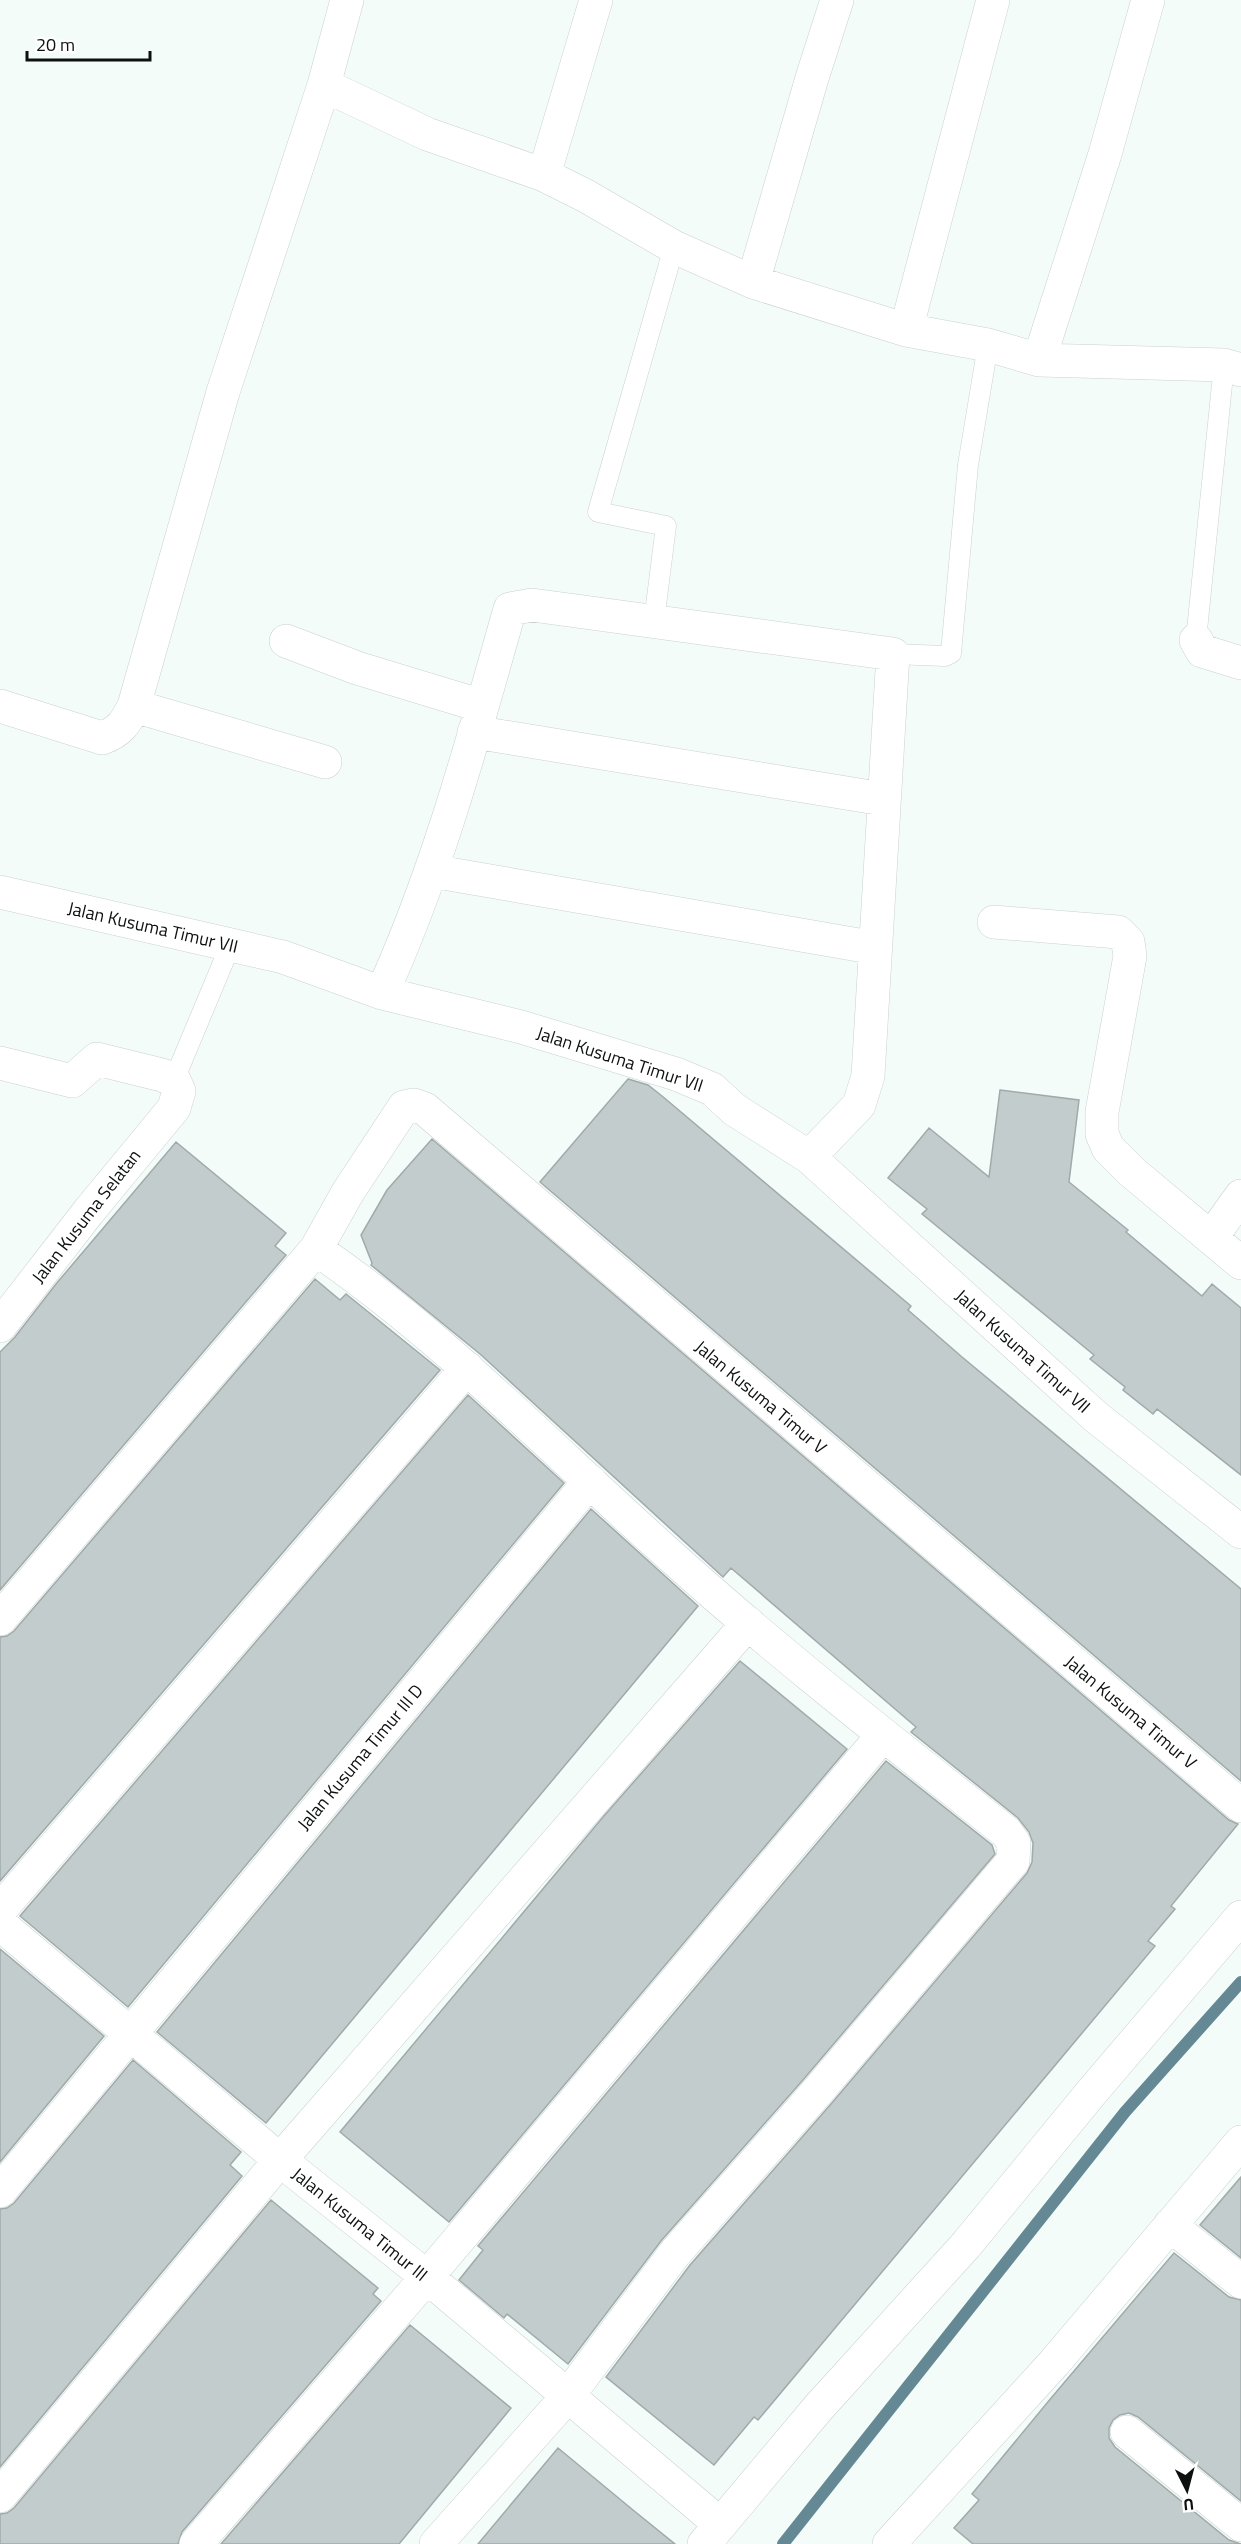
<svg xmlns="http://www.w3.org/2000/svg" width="1241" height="2544" viewBox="0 0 1241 2544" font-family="'Titillium Web',sans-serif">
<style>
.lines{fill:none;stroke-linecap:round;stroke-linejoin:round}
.stream{stroke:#648894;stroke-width:12}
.building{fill:#c3cccc;stroke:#a1aaaa;stroke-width:1.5}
.service-casing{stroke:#cad2cf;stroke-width:21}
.minor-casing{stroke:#cad2cf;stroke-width:34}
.service{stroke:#fff;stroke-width:20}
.minor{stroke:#fff;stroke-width:33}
.labels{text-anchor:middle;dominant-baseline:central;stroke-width:5;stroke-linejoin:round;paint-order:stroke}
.street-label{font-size:18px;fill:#0d100f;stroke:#fff}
</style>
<rect width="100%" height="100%" fill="#f3fcf9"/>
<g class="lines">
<path class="stream" d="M783,2544l342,-432 116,-130"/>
</g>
<path class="building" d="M628,1079l20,6 14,11 249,210 -3,4 54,47 279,232v192l-701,-599z
M1000,1090l79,10 -10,82 59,48 -2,2 76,64 10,-12 29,24v167l-84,-66 -4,5 -30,-24 2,-3 -35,-28 4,-4 -172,-141 5,-5 -39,-31 41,-50 60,49z
M432,1139l797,681 9,4 -67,82 4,3 -27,32 7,5 -397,474 -4,-3 -40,48 -108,-88 84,-112 141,-161 196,-231 5,-11 1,-19 -4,-11 -11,-14 -107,-86 5,-5 -185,-159 -8,9 -243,-223 -109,-89 1,-2 -11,-28 26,-45z
M176,1142l110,91 -11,13 11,9 -286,335v-238l15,-15 41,-53z
M315,1279l25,21 6,-6 5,4 89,72 -440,511v-244l7,-1 7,-5z
M468,1395l96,88 -436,524 -108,-91z
M591,1509l107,97 -432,517 -109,-91z
M740,1661l107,88 -398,473 -109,-90 263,-315z
M886,1761l106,84 3,9 -192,226 -142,161 -93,123 -61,-50 -3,4 -45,-38 24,-30 -5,-4z
M0,1949l104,87 -104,126z
M133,2060l108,92 -11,13 12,11 -242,291v-258l7,-1 7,-5z
M1241,2177v81l-41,-33z
M271,2200l107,88 -5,6 8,7 -199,231 -4,12h-178v-30l7,-1 7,-5z
M1174,2253l55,44 12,3v201l-103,-84 -9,-4 -9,2 -7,5 -4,8v10l6,9 114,93 12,4h-268l-19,-16 25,-28 -7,-6 80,-97z
M410,2325l101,83 -112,136h-178z
M558,2448l75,62 42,34h-197z"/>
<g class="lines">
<g class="service-casing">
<path id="service" d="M654,621l12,-95 -68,-14 76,-265
M1196,640l28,-275
M893,654l52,2 6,-3 17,-188 20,-120
M174,1080l56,-134"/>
</g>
<g class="minor-casing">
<path id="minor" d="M324,85l103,49 117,41 42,21 88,51 79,35 153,48 82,15 51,15 185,5 17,5
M544,175l52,-175
M753,282l59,-204 25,-78
M906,330l87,-330
M1039,360l66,-206 43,-154
M1196,640l6,11 39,12
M286,641l71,27 125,38
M0,706l102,32c18,-6 24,-16 32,-32l89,-314 101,-307 23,-85
M134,706l191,56
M474,732l409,67
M432,871l444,77
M0,892l283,65 99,36 139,34 155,47 36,15 23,21 74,47 287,260 145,115
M994,922l124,10 10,10 2,14 -28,156v22l6,14 24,24 109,91
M382,993c56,-123 91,-254 128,-384l22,-4 361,49 -25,422 -9,29 -50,52
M0,1063l72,18 25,-22 65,16 12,5 5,11 -5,17 -85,103 -89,115
M1211,1238l30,-42
M316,1249c127,87 233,198 347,300 110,100 227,191 343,283l8,11 -1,18 -196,231 -142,161 -108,144 -131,147
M0,1619l316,-370 32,-57 56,-85 10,-2 11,4 816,697
M0,1910l467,-542
M0,1924l280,236 147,117 293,247
M0,2191l590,-710
M1170,2225l71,57
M1127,2432l114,93
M0,2496l280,-336 468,-537
M196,2544l231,-267 456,-542
M704,2544l115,-137 147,-162 125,-152 150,-176
M889,2544l165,-181 187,-221"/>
</g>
<use href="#service" class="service"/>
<use href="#minor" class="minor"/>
</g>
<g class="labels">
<g class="street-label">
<text transform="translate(153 927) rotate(13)">Jalan Kusuma Timur VII</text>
<text transform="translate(620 1059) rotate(18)">Jalan Kusuma Timur VII</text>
<text transform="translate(86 1216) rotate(-52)">Jalan Kusuma Selatan</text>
<text transform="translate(1023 1351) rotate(42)">Jalan Kusuma Timur VII</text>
<text transform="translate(761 1397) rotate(40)">Jalan Kusuma Timur V</text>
<text transform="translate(1131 1712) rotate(40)">Jalan Kusuma Timur V</text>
<text transform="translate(360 1757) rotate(-50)">Jalan Kusuma Timur III D</text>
<text transform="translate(360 2224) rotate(39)">Jalan Kusuma Timur III</text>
</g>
</g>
<g transform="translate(1187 2490) rotate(174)" stroke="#ffffff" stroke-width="4.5" paint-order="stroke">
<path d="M0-4.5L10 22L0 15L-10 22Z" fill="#0d100f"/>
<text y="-9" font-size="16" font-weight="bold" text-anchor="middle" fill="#0d100f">U</text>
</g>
<path d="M27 51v9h123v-9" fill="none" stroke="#0d100f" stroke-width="3"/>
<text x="36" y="51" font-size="18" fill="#0d100f" stroke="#ffffff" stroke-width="4.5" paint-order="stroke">20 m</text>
</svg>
